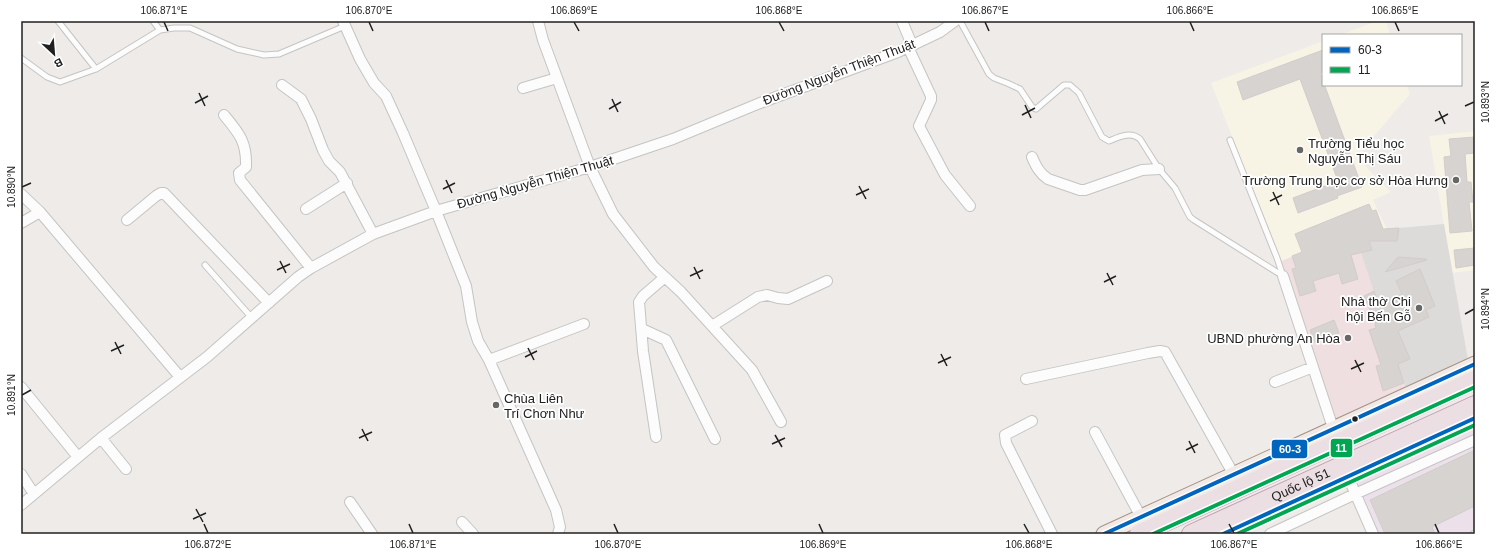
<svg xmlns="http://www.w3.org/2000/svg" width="1496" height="555" viewBox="0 0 1496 555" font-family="Helvetica,sans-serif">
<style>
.commercial{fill:#f0dfe0}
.industrial{fill:#ece1ea}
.education{fill:#f7f3e5}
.religious{fill:#dcdbda}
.building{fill:#d7d3d1;stroke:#d2ccca}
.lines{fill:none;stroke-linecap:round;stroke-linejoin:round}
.lane-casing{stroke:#c5c4c3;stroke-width:7}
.street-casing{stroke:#c5c4c3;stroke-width:12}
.primary-casing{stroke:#a59485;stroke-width:17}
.highway-casing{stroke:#c59db1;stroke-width:20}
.lane{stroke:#fcfcfc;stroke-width:5}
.street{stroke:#fcfcfc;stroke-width:10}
.primary{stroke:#f1eae6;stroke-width:15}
.highway{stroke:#ebdfe3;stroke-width:18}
.bus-1-casing{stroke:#fff;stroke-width:7}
.bus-2-casing{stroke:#fff;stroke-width:7}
.bus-1{stroke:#0065bd;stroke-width:4}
.bus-2{stroke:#00a651;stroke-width:4}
.ticks{fill:none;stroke:#202020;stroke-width:1.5}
.poi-dot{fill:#686766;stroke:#fff;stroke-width:1.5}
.bus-dot{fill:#202020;stroke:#fff;stroke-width:1.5}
.labels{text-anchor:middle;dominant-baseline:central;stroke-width:3.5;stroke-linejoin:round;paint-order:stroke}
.street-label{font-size:13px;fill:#202020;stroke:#fff}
.poi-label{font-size:13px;fill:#202020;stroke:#fff;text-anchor:end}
.line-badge{stroke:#fff;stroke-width:1.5}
.badge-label{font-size:11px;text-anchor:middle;font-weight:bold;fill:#fff}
.neatline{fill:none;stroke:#202020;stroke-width:1.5}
.ticks-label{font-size:10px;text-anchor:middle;fill:#202020}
</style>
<rect width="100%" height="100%" fill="#eeebe9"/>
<path class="commercial" d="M1354,232l52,156 -72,33 -53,-160z"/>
<path class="industrial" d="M1475,426v108h-98l-23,-53z"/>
<path class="education" d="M1377,21h9l4,14h-50z
M1323,41v44h84l3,9 -46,54 -2,8v4l6,9 23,23 -18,8 14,29 -33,3 -73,29 -70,-178z
M1475,131v139l-23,3 -23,-137z"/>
<path class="religious" d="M1444,224l24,136 -62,28 -52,-156z"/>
<path class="building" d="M1323,50v22l-3,1 42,114 -25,9 1,2 -40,15 -5,-15 45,-17 -38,-102 -57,21 -6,-18z
M1475,137v16l-10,1 2,28h4l2,20h-4l3,29 -22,2 -6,-76 7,-1 -2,-17z
M1369,204l3,7 4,-1 7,19 16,-1 -2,13h-28l3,9 -21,5 7,24 -16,5 -3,-11 -26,8 3,10 -16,5 -8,-27 4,-1 -4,-12 10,-4 -7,-18z
M1475,248v17l-19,3 -2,-18z
M1398,257l28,2 1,1 -42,12z
M1420,269l15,37 -9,4 3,7 -31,14 12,28 -12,5 6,19 -21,8 -7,-25 5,-1 -12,-35 7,-2 -1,-4h1l-12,-28 10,-5 5,14 23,-11 -6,-13z
M1334,320l5,13 -24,10 -5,-13z
M1475,450v56l-43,21 3,7h-50l-15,-34z"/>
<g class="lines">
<g class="lane-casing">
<path id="lane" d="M58,21l38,48
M153,21l7,9
M960,21l29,53 5,4 13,5 13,6 12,18 4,2 28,-24h6l9,8 23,44 7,4c10,-4 21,-10 31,-2l19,30 16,19 15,29 4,3 89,56
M21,58l26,19 13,5 36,-13 64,-39 14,-2h16l47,21 27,6 15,-1 66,-28
M1230,140l47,118 6,18
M205,265l47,53
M1473,534l2,-1"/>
</g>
<g class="street-casing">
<path id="street" d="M538,21l5,19 47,127 23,47 41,53 27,25 71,78 29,52
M902,21l10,24
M908,47l23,49v4l-12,26 26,49 25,31
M282,85l19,14 10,20 12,31 6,11 11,11 33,62
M523,88l34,-10
M224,115c15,18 23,27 22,52l-7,6 1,7 71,88
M1032,157c4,9 7,16 16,22l32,11h5l57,-20 17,-1
M21,194l19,18
M306,209l41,-26
M127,220l29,-24 5,-3h3l105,110
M21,223l19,-11 140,165
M1283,276l50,152
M712,326l46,-29 9,-2 11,3 10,1 39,-18
M642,329l24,11 49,99
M489,360l95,-36
M1026,379l122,-26 12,-2 5,1 69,123
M1275,382l38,-15
M21,387l57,70
M1032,421l-27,14 1,8 46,91
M1095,432l46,85
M656,437l-13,-86 -4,-49 4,-6 22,-19
M101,438l25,31
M1346,472l27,62
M21,474l13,20
M350,502l22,32
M21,505l80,-67 106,-81 91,-80 13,-9 62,-34 63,-23 -33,-78 -17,-37 -12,-13 -14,-24 -17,-38
M462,522l11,12
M558,534l2,-7 -4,-17 -67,-150 -11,-19 -6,-19 -6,-36 -30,-75 154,-44 83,-28 87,-36 138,-51 42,-20 15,-11
M1270,534l85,-40 120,-54"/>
</g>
<g class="primary-casing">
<path id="primary" d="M1104,534l371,-170
M1223,534l252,-116"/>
</g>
<g class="highway-casing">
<g id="highway">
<path d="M1139,534l336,-154"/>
<path id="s1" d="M1191,534l284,-129"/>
</g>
</g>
<use href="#lane" class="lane"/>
<use href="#street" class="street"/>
<use href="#primary" class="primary"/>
<use href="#highway" class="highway"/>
<g class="bus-1-casing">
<path id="bus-1" d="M1104,534l371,-170
M1223,534l252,-116"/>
</g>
<g class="bus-2-casing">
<path id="bus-2" d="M1153,534l322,-147
M1237,534l238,-109"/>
</g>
<use href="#bus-1" class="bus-1"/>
<use href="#bus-2" class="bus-2"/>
</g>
<path class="ticks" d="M164,22l4,9M369,22l4,9M574,22l5,9M779,22l5,9M985,22l4,9M1190,22l4,9M1395,22l4,9M199,93l6,13M612,99l6,13M195,103l13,-7M1025,105l6,13M1465,106l9,-4M609,109l12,-7M1439,111l6,13M1022,115l13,-7M1435,121l13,-7M446,180l6,13M859,186l7,13M22,187l9,-4M443,189l12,-6M1273,192l6,13M856,195l13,-6M1270,201l12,-6M280,261l6,12M694,267l6,12M277,270l13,-6M1107,273l6,12M690,276l13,-6M1104,282l12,-6M1465,314l9,-5M115,342l6,12M528,348l6,12M111,351l13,-6M941,354l6,12M525,357l12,-6M1355,360l6,12M938,363l13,-6M1351,369l13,-6M22,395l9,-5M362,429l6,12M775,435l7,12M359,438l13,-6M1189,441l6,12M772,444l13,-6M1186,450l12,-6M196,509l7,13M193,519l13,-6M204,524l4,9M409,524l4,9M614,524l4,9M819,524l4,9M1024,524l5,9M1229,524l5,9M1435,524l4,9"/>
<g class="poi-dot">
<circle cx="1300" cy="150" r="4"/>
<circle cx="1456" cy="180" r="4"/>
<circle cx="1419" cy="308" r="4"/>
<circle cx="1348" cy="338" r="4"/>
<circle cx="496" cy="405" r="4"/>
</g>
<circle class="bus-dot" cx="1355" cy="419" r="3.5"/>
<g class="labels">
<g class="street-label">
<text transform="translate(839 72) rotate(-21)">Đường Nguyễn Thiện Thuật</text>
<text transform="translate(535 182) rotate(-16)">Đường Nguyễn Thiện Thuật</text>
<text stroke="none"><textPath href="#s1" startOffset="120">Quốc lộ 51</textPath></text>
</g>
<g class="poi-label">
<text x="1308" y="143" text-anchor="start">Trường Tiểu học<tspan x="1308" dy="15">Nguyễn Thị Sáu</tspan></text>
<text x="1448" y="180">Trường Trung học cơ sở Hòa Hưng</text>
<text x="1411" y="301">Nhà thờ Chi<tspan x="1411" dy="15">hội Bến Gỗ</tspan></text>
<text x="1340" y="338">UBND phường An Hòa</text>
<text x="504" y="398" text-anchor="start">Chùa Liên<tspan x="504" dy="15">Trí Chơn Như</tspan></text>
</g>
</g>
<g class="line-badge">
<rect x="1330" y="438" width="23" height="20" rx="4" fill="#00a651"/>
<rect x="1271" y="439" width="37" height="20" rx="4" fill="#0065bd"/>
</g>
<g class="badge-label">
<text x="1341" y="452">11</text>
<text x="1290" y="453">60-3</text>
</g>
<rect width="1496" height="555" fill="none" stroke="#ffffff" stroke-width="44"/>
<rect x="1322" y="34" width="140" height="52" fill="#ffffff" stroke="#a6a6a6"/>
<rect x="1330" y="47" width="20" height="6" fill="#0065bd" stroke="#a6a6a6"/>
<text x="1358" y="54" font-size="12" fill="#202020">60-3</text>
<rect x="1330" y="67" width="20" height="6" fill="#00a651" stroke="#a6a6a6"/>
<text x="1358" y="74" font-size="12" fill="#202020">11</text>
<g transform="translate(54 54) rotate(154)" stroke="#ffffff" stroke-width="3" paint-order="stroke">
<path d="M0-3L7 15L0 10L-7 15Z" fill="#202020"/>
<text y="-6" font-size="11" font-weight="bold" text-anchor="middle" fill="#202020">B</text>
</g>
<rect x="22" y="22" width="1452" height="511" class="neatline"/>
<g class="ticks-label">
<text x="164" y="14">106.871°E</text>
<text x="369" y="14">106.870°E</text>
<text x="574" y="14">106.869°E</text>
<text x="779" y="14">106.868°E</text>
<text x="985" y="14">106.867°E</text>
<text x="1190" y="14">106.866°E</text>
<text x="1395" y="14">106.865°E</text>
<text transform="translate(1485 102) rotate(-90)" y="4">10.893°N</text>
<text transform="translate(11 187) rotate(-90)" y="4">10.890°N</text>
<text transform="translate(1485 309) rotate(-90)" y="4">10.894°N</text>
<text transform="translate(11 395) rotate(-90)" y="4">10.891°N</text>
<text x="208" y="548">106.872°E</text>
<text x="413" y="548">106.871°E</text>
<text x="618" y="548">106.870°E</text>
<text x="823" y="548">106.869°E</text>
<text x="1029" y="548">106.868°E</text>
<text x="1234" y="548">106.867°E</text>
<text x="1439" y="548">106.866°E</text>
</g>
</svg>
